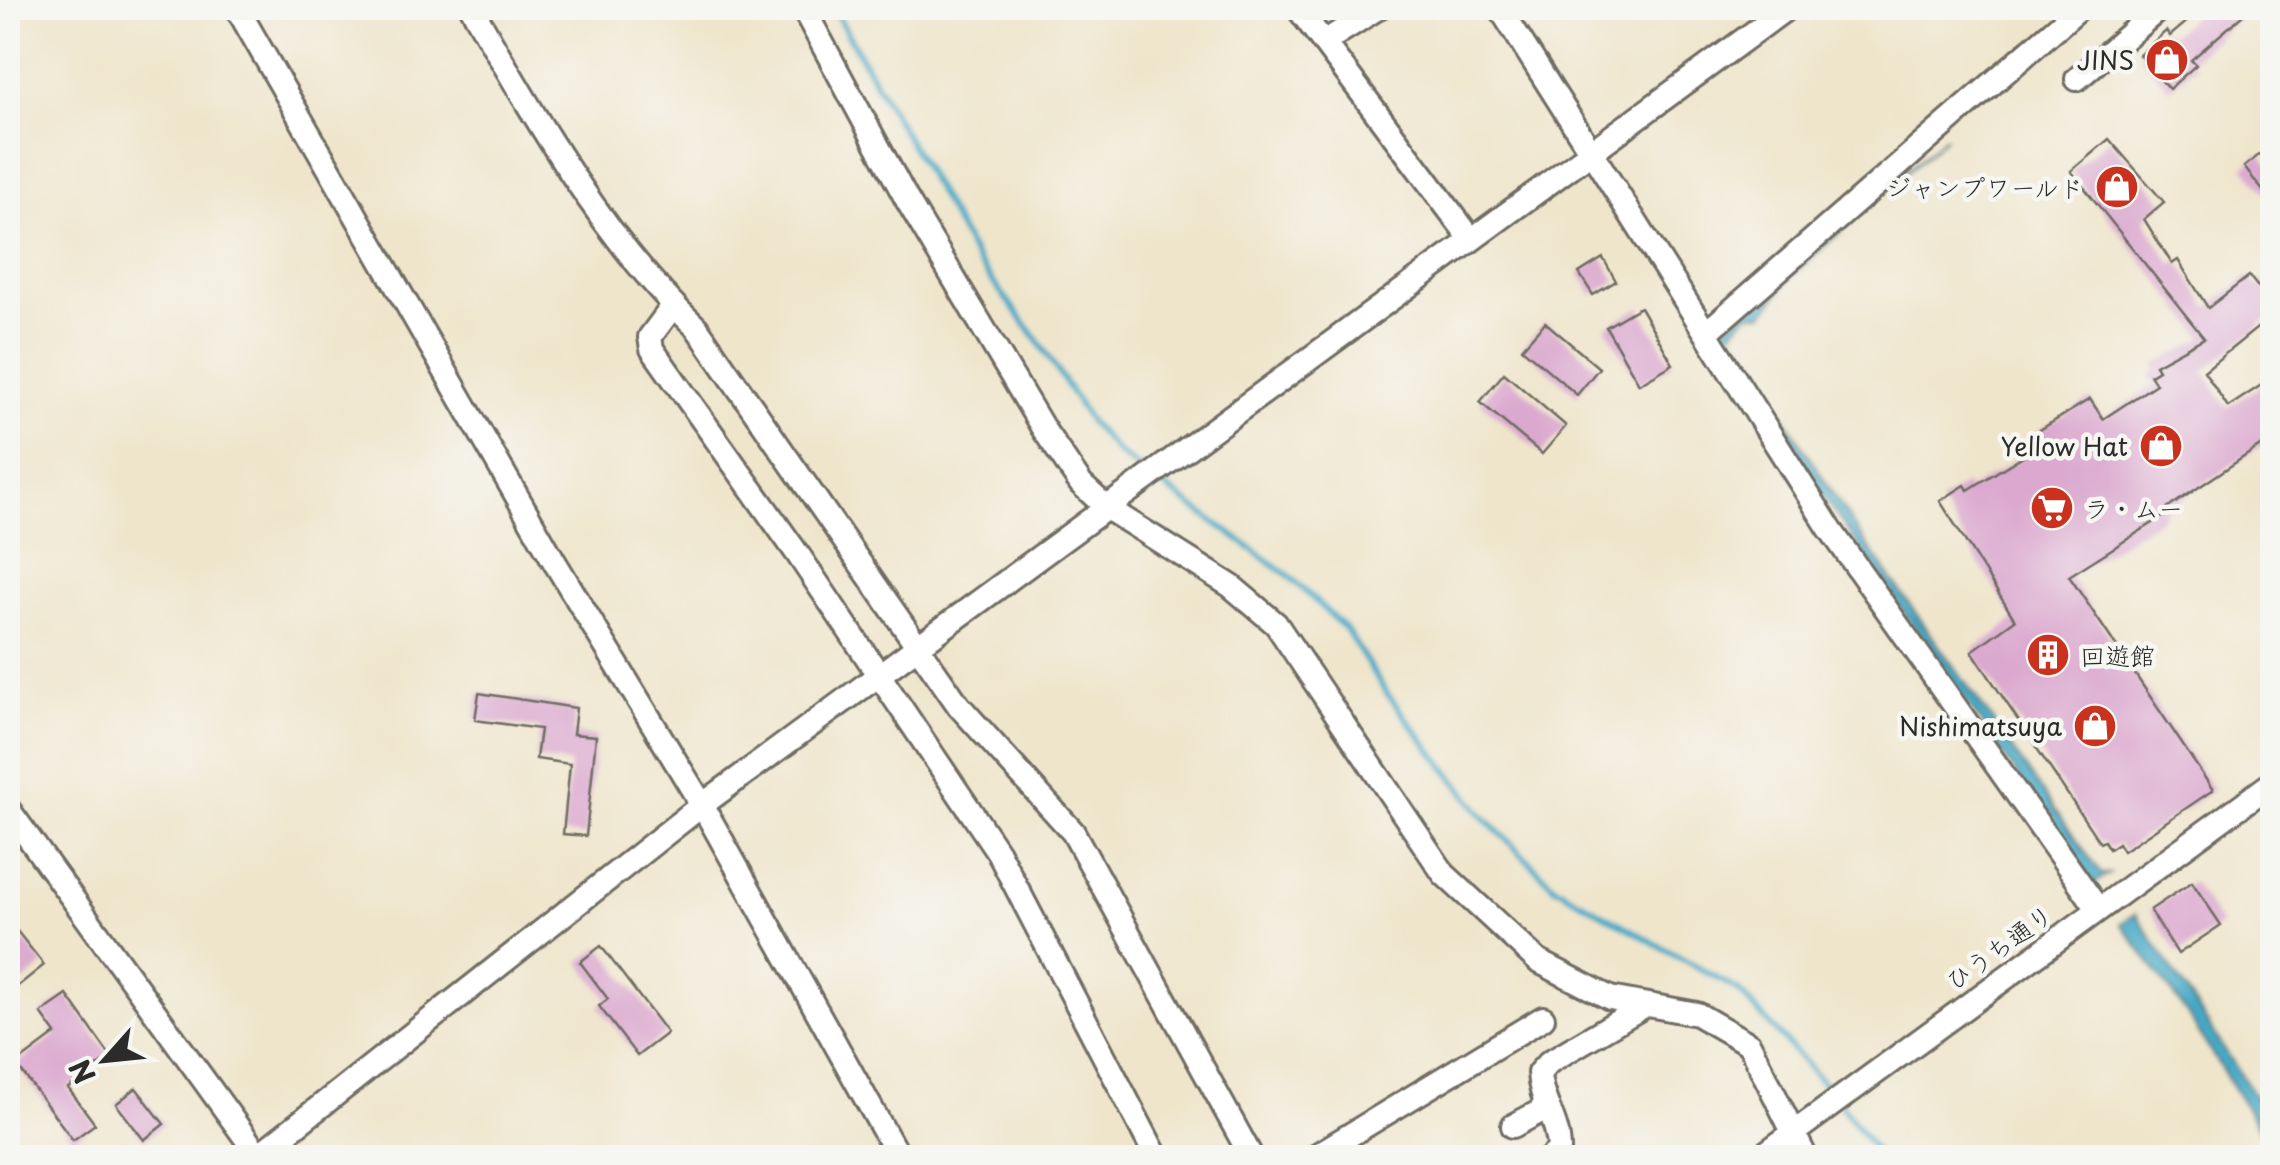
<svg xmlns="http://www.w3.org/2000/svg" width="2280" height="1165" viewBox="0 0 2280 1165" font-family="'Playpen Sans','Klee One',sans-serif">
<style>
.water{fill:#46a9c6;stroke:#386a78;stroke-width:2.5}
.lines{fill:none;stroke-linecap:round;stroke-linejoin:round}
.stream{stroke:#46a9c6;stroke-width:6}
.building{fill:#dba9cf}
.minor-casing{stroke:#706c63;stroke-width:28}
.minor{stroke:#fff;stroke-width:22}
.labels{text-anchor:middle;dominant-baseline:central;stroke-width:9;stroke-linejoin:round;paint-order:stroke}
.poi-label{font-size:25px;fill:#2b2b2b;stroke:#f6f6f2;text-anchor:end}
.street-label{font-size:25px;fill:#2b2b2b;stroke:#f6f6f2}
</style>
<rect width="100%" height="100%" fill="#f6f6f2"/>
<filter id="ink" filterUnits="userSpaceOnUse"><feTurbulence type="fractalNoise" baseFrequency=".01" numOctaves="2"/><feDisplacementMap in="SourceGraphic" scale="20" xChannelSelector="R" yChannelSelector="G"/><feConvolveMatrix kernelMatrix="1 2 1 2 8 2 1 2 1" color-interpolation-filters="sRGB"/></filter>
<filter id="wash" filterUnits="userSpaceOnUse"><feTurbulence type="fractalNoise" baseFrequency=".0048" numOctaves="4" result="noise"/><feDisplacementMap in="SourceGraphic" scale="40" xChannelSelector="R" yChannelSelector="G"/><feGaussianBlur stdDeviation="2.25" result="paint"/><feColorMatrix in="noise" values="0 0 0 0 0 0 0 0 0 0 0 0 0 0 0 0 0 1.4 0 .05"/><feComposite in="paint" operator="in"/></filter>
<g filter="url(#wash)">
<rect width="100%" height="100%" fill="#efe5cb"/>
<path class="water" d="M1946,137l-156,140 -26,37h-16l-17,19 122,192 248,349h8l-16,10 -258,-371 -118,-180z
M2136,914l136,208v27l-87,-138 -64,-88z"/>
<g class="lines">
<path class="stream" d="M833,8l144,253 62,81 51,80 29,32 168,120 60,57 38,60 99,126 71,70 183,103 97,106
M1842,1106l38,52"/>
</g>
<g id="blocks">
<path class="building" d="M2203,8h48l-60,52 5,5 -27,24 -30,-34 27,-24 4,5z
M2109,139l55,63 -20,17 28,45 6,-4 30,48 41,-32 9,11 14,-12v41l-68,55 24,36 44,-29v60l-110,74 2,4 -95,60 144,214 -90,61 -5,-8 -9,6 -5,-8 -4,2 -128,-192 43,-31 -75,-119 25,-16 3,5 74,-46 -7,-11 55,-34 13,20 53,-35 -6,-9 8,-5 -3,-5 49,-27 -133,-167z
M2260,154l12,14v34l-28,-35z
M1603,258l13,23 -23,14 -14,-22z
M1640,307l33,57 -34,20 -33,-57z
M1545,322l54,46 -22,27 -55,-47z
M1504,373l62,53 -24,28 -62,-52z
M479,693l97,15 -3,26 23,2 -10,100 -23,-2 7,-70 -34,-5 4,-30 -65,-9z
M2192,882l29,43 -43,29 -28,-44z
M17,931l27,34 -36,29v-56z
M601,946l66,87 -30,23 -38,-50 9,-7 -28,-37z
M67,995l44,62 -43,31 27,36 -22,16 -57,-76 40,-30 -15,-21z
M136,1088l28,36 -20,16 -28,-36z"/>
</g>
</g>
<g filter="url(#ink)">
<use href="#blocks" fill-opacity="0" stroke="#706c63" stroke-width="2.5"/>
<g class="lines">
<g class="minor-casing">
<path id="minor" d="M237,8l317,553 148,244 197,353
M472,8c59,105 136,237 225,320l262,378 114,126 179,326
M803,8l104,192 137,230 37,54 26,24 124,78 45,38 168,250 94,87 72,37 87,16 52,30 57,114
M1298,8l173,231
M1500,8l330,521 268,380
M1324,42l54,-34
M2077,79l83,-71
M673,306l-23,31 2,12 147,207 199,296 159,306
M1707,332l372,-324
M8,809l250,346
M1513,1126l26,-14 7,-9
M255,1158l447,-353 1085,-797
M1312,1158l231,-140
M1550,1158l9,-8c0,-29 -19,-49 -20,-77l10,-11 95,-56
M1759,1158l513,-375"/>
</g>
<use href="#minor" class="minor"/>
</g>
</g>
<defs>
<g id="shop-disc" transform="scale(2.25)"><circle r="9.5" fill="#c8321e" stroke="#f6f6f2"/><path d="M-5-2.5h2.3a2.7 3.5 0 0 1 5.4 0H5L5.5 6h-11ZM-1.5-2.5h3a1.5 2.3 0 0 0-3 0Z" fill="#fff"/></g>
<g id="supermarket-disc" transform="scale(2.25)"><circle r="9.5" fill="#c8321e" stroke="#f6f6f2"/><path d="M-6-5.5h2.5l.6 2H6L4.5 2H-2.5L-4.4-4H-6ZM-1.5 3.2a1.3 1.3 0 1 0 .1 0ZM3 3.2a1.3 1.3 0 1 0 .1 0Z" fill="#fff"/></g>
<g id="building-disc" transform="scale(2.25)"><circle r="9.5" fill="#c8321e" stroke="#f6f6f2"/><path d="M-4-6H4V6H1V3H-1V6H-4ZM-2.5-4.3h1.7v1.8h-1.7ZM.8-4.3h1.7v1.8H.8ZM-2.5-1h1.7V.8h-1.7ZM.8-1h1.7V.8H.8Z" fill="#fff"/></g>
</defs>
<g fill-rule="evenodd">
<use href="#shop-disc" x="2167" y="60"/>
<use href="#shop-disc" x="2117" y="187"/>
<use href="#shop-disc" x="2161" y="446"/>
<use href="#supermarket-disc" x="2052" y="508"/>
<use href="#building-disc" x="2048" y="655"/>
<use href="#shop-disc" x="2095" y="726"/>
</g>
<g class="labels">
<g class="poi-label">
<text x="2134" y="60">JINS</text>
<text x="2084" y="187">ジャンプワールド</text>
<text x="2128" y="446">Yellow Hat</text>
<text x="2084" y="508" text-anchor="start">ラ・ムー</text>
<text x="2080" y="655" text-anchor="start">回遊館</text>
<text x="2062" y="726">Nishimatsuya</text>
</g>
<g class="street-label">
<text transform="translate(1999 947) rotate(-36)">ひうち通り</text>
</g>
</g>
<rect width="2280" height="1165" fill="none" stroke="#f6f6f2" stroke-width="40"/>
<g transform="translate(105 1060) rotate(243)" stroke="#f6f6f2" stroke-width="8" paint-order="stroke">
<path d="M0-8L18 38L0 25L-18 38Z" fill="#2b2b2b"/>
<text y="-15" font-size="28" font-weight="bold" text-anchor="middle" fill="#2b2b2b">N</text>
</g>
</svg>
